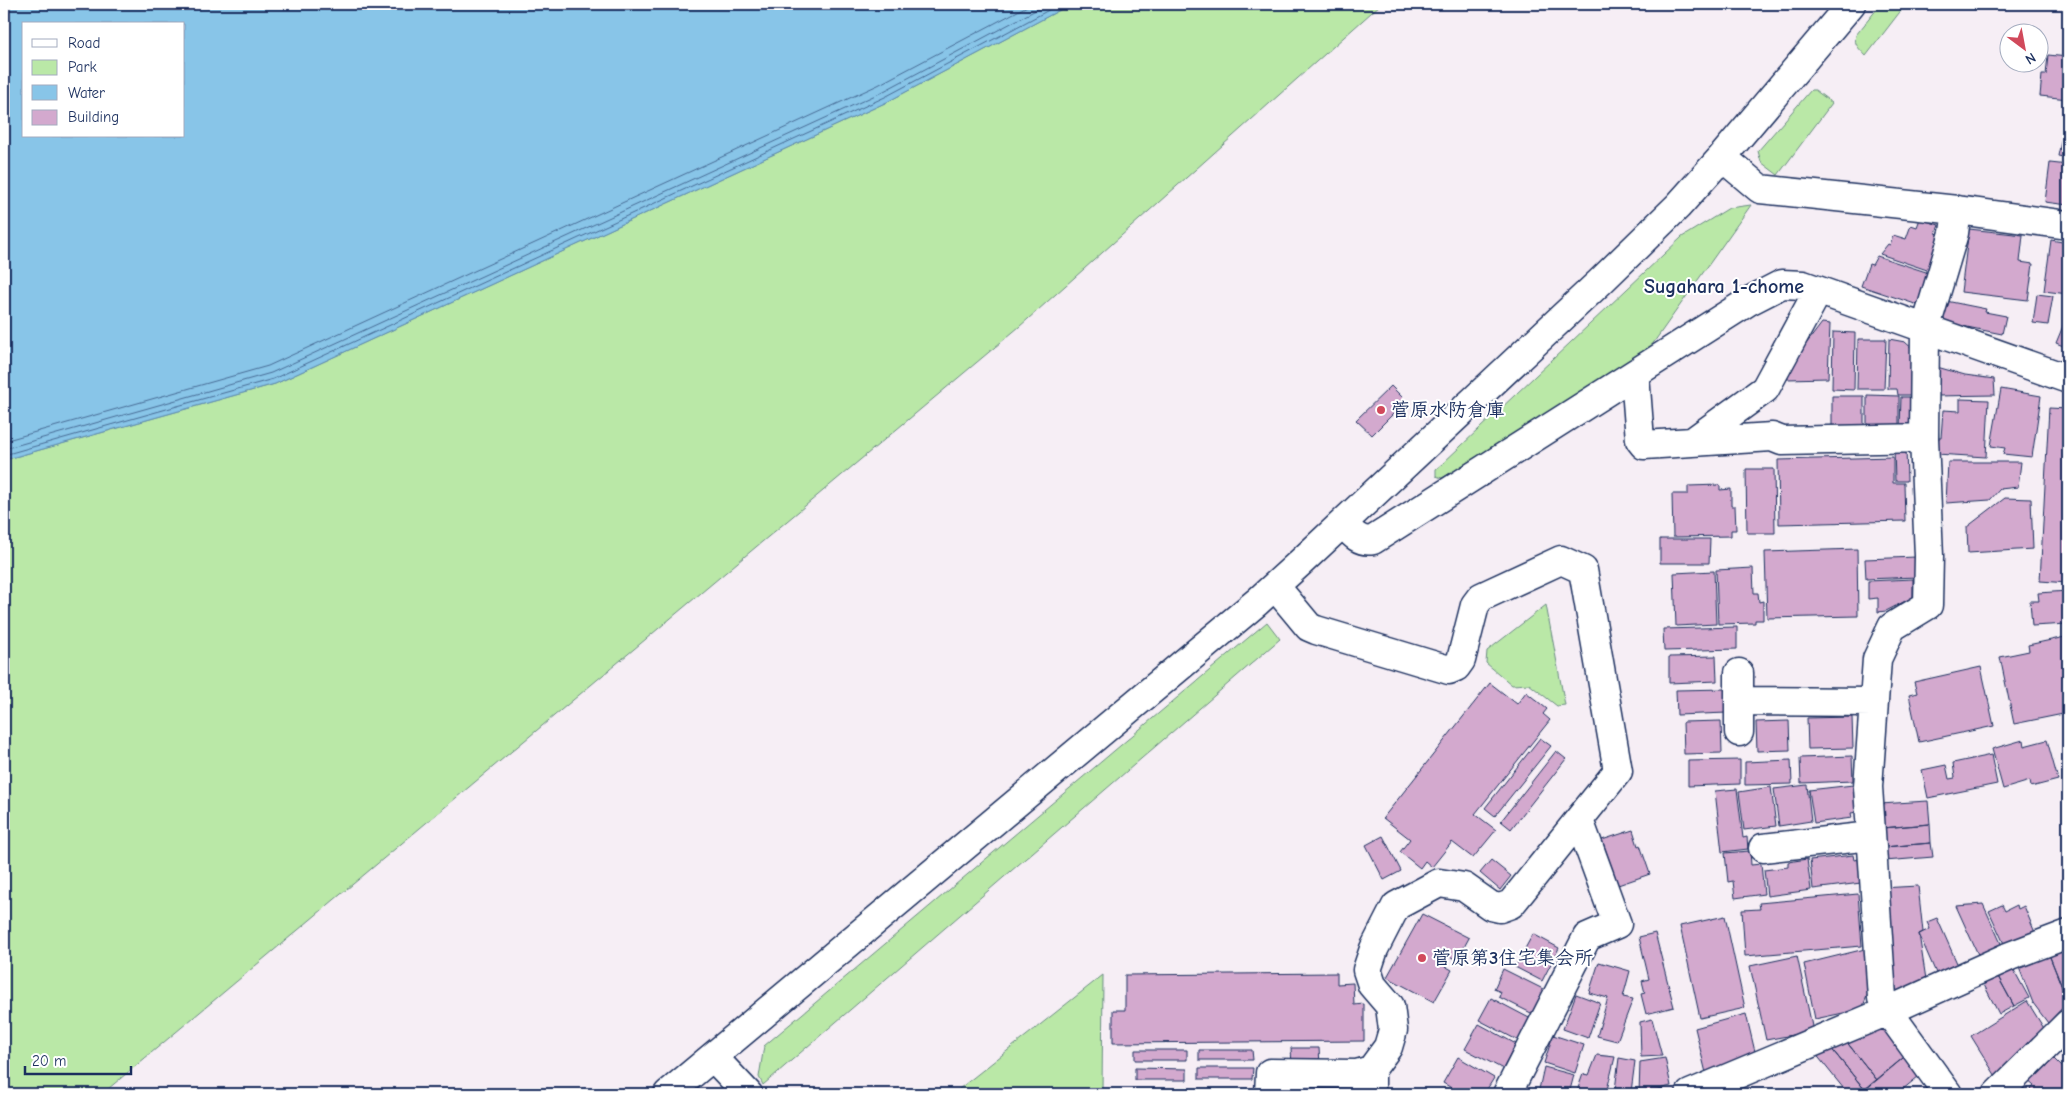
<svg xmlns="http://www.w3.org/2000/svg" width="2072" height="1098" viewBox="0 0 2072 1098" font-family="'Comic Neue','Klee One',sans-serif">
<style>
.green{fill:#bae8a7;stroke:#6a8c82}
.water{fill:#88c5e8;stroke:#5c89b1;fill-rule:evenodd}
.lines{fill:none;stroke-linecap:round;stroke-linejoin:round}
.shore{stroke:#476b95;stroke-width:1}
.building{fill:#d3a9ce;stroke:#1b2f5e}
.minor-casing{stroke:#1b2f5e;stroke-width:31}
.minor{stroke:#fff;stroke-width:28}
.poi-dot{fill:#d1495b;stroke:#fff;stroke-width:2}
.labels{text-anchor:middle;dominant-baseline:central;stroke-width:4;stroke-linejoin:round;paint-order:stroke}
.poi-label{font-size:19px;font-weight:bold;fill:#1b2f5e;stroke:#fff;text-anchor:start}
.neighbourhood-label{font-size:20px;font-weight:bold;fill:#1b2f5e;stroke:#fff}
</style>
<rect width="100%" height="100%" fill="#f6eef5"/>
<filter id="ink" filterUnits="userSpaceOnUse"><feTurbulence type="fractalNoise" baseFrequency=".02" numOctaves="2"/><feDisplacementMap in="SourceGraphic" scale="10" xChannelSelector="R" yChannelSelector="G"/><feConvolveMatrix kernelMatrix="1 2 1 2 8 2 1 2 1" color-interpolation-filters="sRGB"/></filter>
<g filter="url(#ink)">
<path class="green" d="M1071,4h310l-362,323 -917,767h-98v-634l271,-76 612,-282z
M1881,4h25l-40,52c-6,-7 -13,-11 -10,-21z
M1811,90h4l17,13 -54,72 -17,-13 -3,-11z
M1751,205l-109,154 -200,119 -6,-2v-7l6,-5 240,-227 47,-29z
M1546,605l19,100 -8,1 -28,-22 -17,1 -26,-22 1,-12z
M1267,622l13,17 -517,446 -4,-8 5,-31z
M1103,975l-1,119 -148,-1z"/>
<path class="water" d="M4,4h1067l-184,98 -612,282 -271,76zM24,24h160v112h-160z"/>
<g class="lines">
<path class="shore" d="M4,441l264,-75 610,-281 153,-81
M4,449l267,-76 611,-281 165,-88
M4,455l269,-76 612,-282 175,-93"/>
</g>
<path class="building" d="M2048,55l20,2v42l-28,-3 2,-21h4z
M2066,118l2,1v39l-10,-2z
M2050,163l18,2v40l-23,-3z
M1920,219l19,6 -3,8 6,2 -12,36 -50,-17 8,-10 2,1 3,-10 13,4 5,-14 6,2z
M1969,229l54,6 -3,27 13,2 -5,36 -67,-8z
M2051,240l17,3v51l-24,-3z
M1877,256l52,17 -11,32 -57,-19 8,-22 3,1z
M2037,294l16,2 -5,29 -15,-2z
M1946,301l40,8 -1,3 21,4 -4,18 -60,-12z
M2068,314v34l-12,-5z
M1822,323l8,1 -2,54 -41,1v-10z
M1833,332l22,1 -1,57 -22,-1z
M1858,339h28l-2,50h-27z
M1889,339l16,3 10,9 -1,44h-16l-1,-6h-9z
M1937,367l28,8 29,4 1,16 -58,1z
M1391,386l15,15 -34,34 -16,-15z
M2001,389l40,7 -9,61 -29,-3 2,-6 -14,-2z
M1867,395l32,1v35h-32z
M1832,396h32v35h-32z
M1901,397h14l-1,31 -14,1z
M1960,399l29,1 -3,57 -50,-3 1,-16h4l2,-28 17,1z
M2049,408l19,1v174l-28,-2z
M1906,448l1,33h-12l-1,-32z
M1893,457v26h11l1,38 -126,3 -1,-64z
M1948,462h73l-3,25 -18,2 -10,11 -44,3z
M1746,469h28l1,64h-28z
M1720,485v5l11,-1v17h4l1,24h-5v6l-58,1 -1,-43h16v-8z
M2005,498l26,1 2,50 -65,4 -1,-26z
M1660,539h50l-1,24h-49z
M1857,549l1,67 -91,2 -2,-66z
M1916,557l1,20 -51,2 -1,-20z
M1753,568l1,25h4l1,9 4,-1v19h-8v3l-37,1 -2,-54z
M1714,571l2,53 -40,2 -2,-53z
M1913,579v18l-27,14 -8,1v-14l-10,1v-18z
M2068,591v33l-36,2 -2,-25h9l-1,-8z
M1737,627v22l-73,2 -1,-22z
M2065,637l1,6h2v70l-54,11 -14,-67 29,-6 -1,-6z
M1716,656l1,25 -48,2v-26z
M1981,667l13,59 -75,16 -10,-47 8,-2 -3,-11z
M1490,683l27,21 9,-12 21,17 -4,5 7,6 -75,94 21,16 -23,28 -21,-16 -20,25 -7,-6 -5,7 -20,-16 10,-13 -27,-21z
M1726,689l1,24 -50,2 -1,-25z
M1852,717l1,31 -45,1 -1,-31z
M1721,721l1,32 -38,1 -1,-32z
M1789,721l1,29 -33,1 -1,-29z
M1540,738l11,8 -56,70 -10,-8z
M2023,740l1,6 23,-6 11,40 -27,7 -1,-6 -27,8 -11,-40z
M1556,751l10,8 -55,70 -10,-8z
M1991,755l6,29 -69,14 -6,-28 24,-5 3,14 6,-1 -2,-15z
M1852,756l1,25 -52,2 -1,-25z
M1740,760v24l-52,2v-25z
M1791,760l1,24 -47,1v-23z
M1807,785l4,36 -32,5 -5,-37z
M1853,785l4,27 -6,1 1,5 -38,5 -5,-33z
M1771,787l5,39 -32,4 -5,-38z
M1737,789l6,49 4,-1 1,12 -26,3 -7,-61z
M1928,801l2,23 -48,4 -2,-24z
M1930,824l1,19 -47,4 -2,-19z
M1633,830l5,16 2,-1 10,29 -32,11 -16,-45z
M1383,836l18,35 -17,9 -18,-35z
M1931,843l2,14 -48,4 -1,-14z
M1750,851l1,14 10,-1 3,30 -29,4 -2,-17 -5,1 -3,-29z
M1853,855l1,5 4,-1 3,24 -48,6 -3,-29z
M1807,859l4,31 -44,6 -3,-26 24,-3v-5z
M1491,860l20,16 -11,14 -20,-17z
M1918,886l5,46 -4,2 8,52 -36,16 -10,-114z
M1858,894l4,52 -117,10 -3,-46 18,-1 -1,-6z
M1983,904l21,46 -23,11 -25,-55z
M2002,905l3,6 12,-6 1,4 6,-3 12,29 -30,13 -17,-37z
M1422,914l47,24 -12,22 -10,-5 -4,10 9,5 -18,32 -47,-25z
M1725,916l20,92 -45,10 -20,-92z
M1937,918l23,52 -21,10 -20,-46 11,-5 -3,-7z
M1655,933l19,74 -28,7 -5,-20 4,-1 -3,-12 7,-2 -10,-42z
M1533,934l26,14 -17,33 -27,-14z
M2065,946l3,8v42l-2,1 -18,-45z
M1869,948l1,40 -8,21 -47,10 -11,-55z
M2048,952l20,50 -20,21 -15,-20 -15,-38z
M1797,956l16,75 -47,9 -16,-74z
M1599,962l31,9 -7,26 10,2 -16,42 -20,-5 11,-38 -19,-5z
M2010,963l19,35 -15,8 -19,-35z
M1503,969l42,21 -12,24 -34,-17 2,-5 -7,-3z
M1995,971l19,35 -15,8 -18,-35z
M1337,973v11l16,-1 1,22 10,-1v37l-251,2v-33h12v-35z
M1576,994l24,9 -12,35 -25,-9z
M1491,998l40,21 -12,22 -40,-21z
M2027,1001l18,29 -48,48 -26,-42z
M1746,1014l10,42 -50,17 -11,-45z
M1652,1019l10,37 -21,1 -1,-35z
M1884,1023l25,30 -32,27 -32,-40z
M1479,1024l37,20 -13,25 -38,-20z
M1553,1035l31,10 -9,28 -31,-10z
M1845,1040l32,40 -12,10 -35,-43z
M1830,1047l35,43 -6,4h-11l-33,-41z
M1291,1048h28l1,17 -28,1z
M1135,1050h52v10h-52z
M1199,1050h53l1,10h-54z
M1909,1053l15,19 -27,22h-38z
M1597,1055l18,2 -9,37h-30l7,-20 6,1z
M2050,1055l18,18v13l-8,8h-29l-3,-2 6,-6 -8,-7z
M1458,1057l36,21 -10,16h-22l-19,-11z
M1619,1058l16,3 -4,31 -16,-2z
M1665,1058l6,28 -32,8 1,-32z
M1544,1067l30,8 -5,19h-31z
M1135,1068l52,1v11h-52z
M1199,1068h54l-1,11h-53z"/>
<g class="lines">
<g class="minor-casing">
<path id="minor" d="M1722,157l38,32 197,21 111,15
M1635,375l5,65 4,5 128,-8 10,4 142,-3
M1692,442l73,-53 53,-98
M1343,523c9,10 16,20 30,17l376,-239 33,-17 21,1 265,94
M1275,586l34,41 7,3 133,40 7,-3 5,-7 14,-55 6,-8 80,-37 22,10 35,201 -107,133 -11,4 -9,-2 -27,-19 -25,-4 -43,23 -22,43 -7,21 5,15 18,21 3,24 -5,17 -17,23v24
M1739,701l134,1
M1739,732v-59
M1763,848l108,-12
M713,1057l35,37
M668,1094l589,-492 44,-40 299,-280 78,-76 44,-49 129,-153
M1269,1094l1,-21 87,1 14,-4
M1507,1094l80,-157 30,-13 -38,-104
M1690,1094l198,-83 122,-55 58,-22
M1948,1094l-60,-83 -6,-13 -14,-211 9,-128 15,-32 36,-22 1,-49 -5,-118 1,-108 29,-97 3,-23
M1997,1094l71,-70"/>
</g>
<use href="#minor" class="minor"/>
</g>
</g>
<g class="poi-dot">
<circle cx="1381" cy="410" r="5"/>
<circle cx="1422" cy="958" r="5"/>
</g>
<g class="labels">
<g class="poi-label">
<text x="1391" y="410">菅原水防倉庫</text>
<text x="1432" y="958">菅原第3住宅集会所</text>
</g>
<g class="neighbourhood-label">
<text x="1724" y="286">Sugahara 1-chome</text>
</g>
</g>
<rect width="2072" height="1098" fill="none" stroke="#fff" stroke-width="20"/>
<rect x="10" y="10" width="2052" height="1078" fill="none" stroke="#1b2f5e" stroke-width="2" filter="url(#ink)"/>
<rect x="22" y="22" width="162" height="115" fill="#ffffff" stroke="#a4acbf"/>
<rect x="32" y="39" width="25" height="8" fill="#ffffff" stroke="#a4acbf"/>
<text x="68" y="48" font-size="15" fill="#1b2f5e">Road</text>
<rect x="32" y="60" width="25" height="15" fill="#bae8a7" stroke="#a4acbf"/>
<text x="68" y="72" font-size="15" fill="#1b2f5e">Park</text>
<rect x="32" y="85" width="25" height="15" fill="#88c5e8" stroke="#a4acbf"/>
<text x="68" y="98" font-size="15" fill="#1b2f5e">Water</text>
<rect x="32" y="110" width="25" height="15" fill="#d3a9ce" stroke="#a4acbf"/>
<text x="68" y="122" font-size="15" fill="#1b2f5e">Building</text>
<g transform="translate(2024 48) rotate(148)"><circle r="24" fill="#ffffff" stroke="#a4acbf"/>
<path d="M0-4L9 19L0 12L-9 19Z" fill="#d1495b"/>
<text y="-8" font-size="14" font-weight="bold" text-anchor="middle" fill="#1b2f5e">N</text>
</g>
<path d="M25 1066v8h106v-8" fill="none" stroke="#1b2f5e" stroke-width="2.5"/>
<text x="32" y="1066" font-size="15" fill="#1b2f5e" stroke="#ffffff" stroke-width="4" paint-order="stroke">20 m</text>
</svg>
